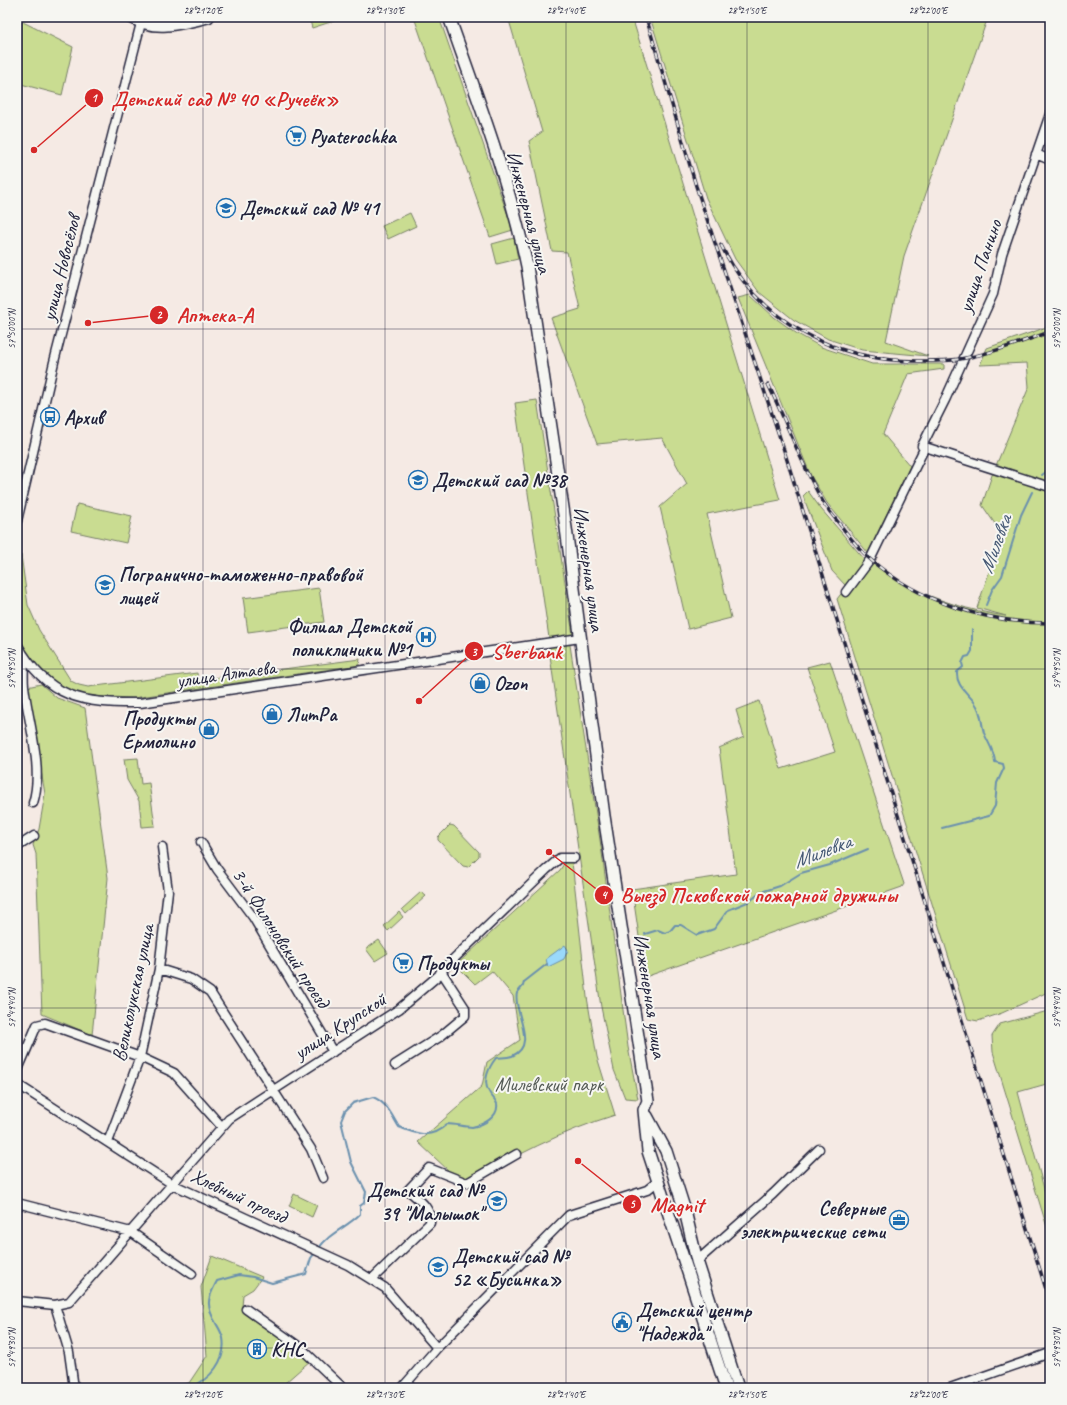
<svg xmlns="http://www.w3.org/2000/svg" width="1067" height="1405" viewBox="0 0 1067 1405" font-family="Caveat,sans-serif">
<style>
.green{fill:#c9dc91;stroke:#767f66}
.water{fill:#9ad9fb;stroke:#6a90ae}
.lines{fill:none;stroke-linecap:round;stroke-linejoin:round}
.stream{stroke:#6a90ae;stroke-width:2}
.street-casing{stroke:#22223b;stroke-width:11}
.secondary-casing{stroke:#22223b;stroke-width:14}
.street{stroke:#f6f6f2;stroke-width:8}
.secondary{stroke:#f6f6f2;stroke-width:11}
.rail-casing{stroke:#22223b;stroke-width:3.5}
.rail{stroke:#f6f6f2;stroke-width:2;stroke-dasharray:6;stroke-linecap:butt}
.ticks{fill:none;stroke:#22223b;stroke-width:1;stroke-opacity:0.45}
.labels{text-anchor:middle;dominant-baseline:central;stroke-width:4;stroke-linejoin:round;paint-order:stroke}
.poi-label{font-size:20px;font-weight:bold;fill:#22223b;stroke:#f6f6f2;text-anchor:start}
.street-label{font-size:20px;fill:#22223b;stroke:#f6f6f2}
.park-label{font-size:20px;fill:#545a55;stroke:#f6f6f2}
.water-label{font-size:21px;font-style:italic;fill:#465975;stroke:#f6f6f2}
.leader{fill:none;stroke:#d62828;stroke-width:1.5}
.callout-dot{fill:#d62828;stroke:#f6f6f2;stroke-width:1.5}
.mark-label{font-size:12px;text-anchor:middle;font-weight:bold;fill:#fff}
.callout-label{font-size:21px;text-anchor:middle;font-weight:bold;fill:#d62828;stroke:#f6f6f2;stroke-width:4;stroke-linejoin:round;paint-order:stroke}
.neatline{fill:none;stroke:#22223b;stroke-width:1.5}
.ticks-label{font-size:10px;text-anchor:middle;fill:#22223b}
</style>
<rect width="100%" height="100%" fill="#f5eae4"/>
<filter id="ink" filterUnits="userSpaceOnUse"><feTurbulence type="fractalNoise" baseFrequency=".025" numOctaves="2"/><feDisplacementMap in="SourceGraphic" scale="8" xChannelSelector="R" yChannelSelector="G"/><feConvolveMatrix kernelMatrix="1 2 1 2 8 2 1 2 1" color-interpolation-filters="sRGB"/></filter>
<g filter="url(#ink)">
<path class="green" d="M309,17h37l-34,11z
M414,17h25l74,213 -23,7z
M508,17h124l148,483 -73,14 24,104 -43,11 -28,-122 27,-23 -25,-46 -65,6 -46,-126 29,-9 -13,-57 -15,-1 -23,-110 13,-9z
M650,17h338l-84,239 -18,85 42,15 -66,-6 -34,-11 -34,-19 -35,-28 -24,-33 -29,-61z
M17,19l56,28 -11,48 -45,-12z
M410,213l6,13 -28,13 -6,-13z
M514,238l4,21 -21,5 -5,-20z
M750,295l24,22 22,16 25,14 51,17h72v5l-36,5 -25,60 27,32 -42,87 -41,-50 -16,-27 -73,-178z
M1050,326v665l-48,22 -24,8 -10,-2 -131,-420 30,-39c12,8 24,17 36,24 32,16 68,27 103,32l-29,-8 25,-74 -20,-29 10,-30 37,-88 -2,-24 -47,2 7,-17z
M537,400l36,235 -24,3 -34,-235z
M808,491l13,18 44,51 -19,26 -14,-15 -29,-75z
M77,504l55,12 -6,27 -55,-12z
M21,555l7,50 11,25 32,51 8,4 9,2 109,-14 1,7 162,-21 -1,6 -226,33 -46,-2 -24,-6 -13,-10 -22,-21 -11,-19v-79z
M319,588l5,34 -76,10 -5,-34z
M567,641l3,4 32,208 26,194 10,52 -13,-1 -11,-28 -13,-63 -52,-358 5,-7z
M17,654l5,8 -1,19 -4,1z
M830,661l74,223 -2,3 -257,90 -13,-88 104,-15 -17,-126 25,-11 -8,-27 23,-9 22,68 54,-17 -28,-85z
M41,684l16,14 28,10 23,170 -16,157 -50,-21 -6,-160 -3,-9 6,-16 6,-35 -18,-107z
M138,758l3,26 8,-1 6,43 -13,1 -3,-26 -12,-21 -3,-21z
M450,825l4,1 25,26v4l-11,11 -5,-1 -25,-26v-3z
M571,853l16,144 10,60 18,58c-52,16 -104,42 -150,71l-47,-44 64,-56 5,-24 33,-22 -7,-44 -21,-25 -17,13 -19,-19 104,-95z
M421,892l5,4 -20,18 -4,-5z
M399,912l4,5 -15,14 -4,-5z
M379,940l9,13 -13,8 -9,-12z
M1048,1011l2,2v70l-32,9 32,119v26l-57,-185 -1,-16 8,-12z
M294,1194l23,11 -5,12 -23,-11z
M212,1256l50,21 -9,12 -10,6 -1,12 69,53 -25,22 2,6h-122l23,-5 18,-27 -6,-69z"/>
<path class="water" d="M565,945l3,5 -4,9 -16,8 -2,-8z"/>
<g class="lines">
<path class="stream" d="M1042,475l8,-6
M986,605l6,-15 10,-14 19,-61 11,-23
M942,828l47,-12 6,-10 2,-23 7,-15 -1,-4 -8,-2c-1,-12 -7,-19 -11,-29 -3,-10 -2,-21 -9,-30 -8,-11 -19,-17 -18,-31l6,-5 -1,-4 3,-6 4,-1 3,-5v-22
M645,934l13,-4 7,3 5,-2 5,-6h6l16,10 17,-6 14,-19 22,-9 11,-9 19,-6 21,-13 29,-8 38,-16
M318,1249c12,-17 28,-21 42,-35v-8l4,-3 2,-11 -15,-30 -10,-41 4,-10 8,-8 20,-6c14,6 18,17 26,30 19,8 32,12 48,-3 9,0 17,3 25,3 11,-2 27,-10 25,-23 -1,-5 -6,-7 -8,-12 -7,-11 0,-25 7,-34 5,-1 10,0 16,-2 27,-11 0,-45 5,-63l6,-7 1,-4 23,-18
M190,1388c20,-9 37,-27 33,-50 -3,-12 -14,-21 -14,-34 -1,-7 5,-17 8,-23l22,-6 14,2 19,6 34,-9 5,-16 4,-5"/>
<g class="street-casing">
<path id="street" d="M1036,154l14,6
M922,446l23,-46 48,-106 9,-40 48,-140
M922,446l128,41
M17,521l37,-159 87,-339
M846,592l24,-32 54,-111 -2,-3
M17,644c30,54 66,60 123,59l440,-65
M24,658c0,9 -1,19 0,28 4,36 20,82 9,117
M201,842l16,27 36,48 80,135
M17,847l17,-11
M159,969l32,10 19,13 101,157 12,29
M395,1065l46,-29 24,-20v-8l-24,-37
M17,1072l20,-47 8,-2 95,34 34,16 48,54
M17,1084l155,100 176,81 37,23 52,60
M108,1142l32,-85 19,-88 9,-78 -6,-44
M17,1203l114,29 61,42
M697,1261l76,-67 46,-45
M372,1279l58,-56c2,-15 -12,-24 -22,-33l21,-22 38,15 50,-29
M17,1301l38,4
M246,1309l55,39 42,40
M74,1388l-5,-36 -14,-47 14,-3 160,-183 170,-110 40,-34 2,-4 105,-101 14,-12h14
M402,1388l35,-40 132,-133 78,-25 10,-8
M950,1388l100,-35"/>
</g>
<g class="secondary-casing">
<path id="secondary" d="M131,17c25,15 50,6 77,0
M449,17c29,82 60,164 78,249l39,262 38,288 44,285 -4,9 4,41 78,237
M647,1116l19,35 19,60 12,50 41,127"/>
</g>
<use href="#street" class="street"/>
<use href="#secondary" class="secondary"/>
<g class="rail-casing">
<path id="rail" d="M646,17l50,169 86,258 268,858
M721,245c39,79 117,118 203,116 12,0 24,0 36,-2 31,-5 60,-17 90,-27
M768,384c19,39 33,80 55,118 5,8 12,16 18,24 9,11 19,25 30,34 48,42 116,63 179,63"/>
</g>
<use href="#rail" class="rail"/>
</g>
</g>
<path class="ticks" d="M22,17v1371M203,17v1371M385,17v1371M566,17v1371M747,17v1371M928,17v1371M17,329h1033M17,669h1033M17,1008h1033M17,1348h1033"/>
<defs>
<g id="supermarket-ring" transform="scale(1)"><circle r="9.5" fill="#f6f6f2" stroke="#1f6fb2" stroke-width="1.5"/><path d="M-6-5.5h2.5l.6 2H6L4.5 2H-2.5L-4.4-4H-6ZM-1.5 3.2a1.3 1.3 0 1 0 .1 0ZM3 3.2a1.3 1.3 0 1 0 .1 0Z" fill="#1f6fb2"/></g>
<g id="school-ring" transform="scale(1)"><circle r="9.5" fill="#f6f6f2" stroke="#1f6fb2" stroke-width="1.5"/><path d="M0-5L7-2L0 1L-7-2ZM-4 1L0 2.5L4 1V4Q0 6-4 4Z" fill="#1f6fb2"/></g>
<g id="bus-ring" transform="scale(1)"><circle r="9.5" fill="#f6f6f2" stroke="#1f6fb2" stroke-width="1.5"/><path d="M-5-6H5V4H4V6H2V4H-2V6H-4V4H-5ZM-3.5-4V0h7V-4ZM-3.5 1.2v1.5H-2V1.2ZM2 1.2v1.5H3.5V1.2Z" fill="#1f6fb2"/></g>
<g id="hospital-ring" transform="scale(1)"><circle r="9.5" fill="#f6f6f2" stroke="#1f6fb2" stroke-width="1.5"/><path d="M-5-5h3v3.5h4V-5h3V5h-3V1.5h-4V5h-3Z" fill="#1f6fb2"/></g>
<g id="shop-ring" transform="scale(1)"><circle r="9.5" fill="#f6f6f2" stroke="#1f6fb2" stroke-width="1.5"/><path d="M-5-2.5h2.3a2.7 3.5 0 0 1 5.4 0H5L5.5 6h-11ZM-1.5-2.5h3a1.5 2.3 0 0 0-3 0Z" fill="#1f6fb2"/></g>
<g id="office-ring" transform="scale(1)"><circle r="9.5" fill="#f6f6f2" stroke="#1f6fb2" stroke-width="1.5"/><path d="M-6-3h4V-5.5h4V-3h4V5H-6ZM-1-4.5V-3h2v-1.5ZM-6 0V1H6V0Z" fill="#1f6fb2"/></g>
<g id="civic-ring" transform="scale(1)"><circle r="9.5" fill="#f6f6f2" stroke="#1f6fb2" stroke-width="1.5"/><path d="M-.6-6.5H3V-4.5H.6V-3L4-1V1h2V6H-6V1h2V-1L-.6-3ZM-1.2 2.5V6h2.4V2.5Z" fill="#1f6fb2"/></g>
<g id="building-ring" transform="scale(1)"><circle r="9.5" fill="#f6f6f2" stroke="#1f6fb2" stroke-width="1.5"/><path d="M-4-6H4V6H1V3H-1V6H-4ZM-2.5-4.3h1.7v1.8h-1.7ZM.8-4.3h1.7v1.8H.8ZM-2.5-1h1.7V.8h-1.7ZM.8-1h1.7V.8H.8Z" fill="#1f6fb2"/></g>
</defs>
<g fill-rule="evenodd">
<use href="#supermarket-ring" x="296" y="136"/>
<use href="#school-ring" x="226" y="208"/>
<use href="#bus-ring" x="50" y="417"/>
<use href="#school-ring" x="418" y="480"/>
<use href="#school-ring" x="105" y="585"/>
<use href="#hospital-ring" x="426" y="637"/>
<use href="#shop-ring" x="480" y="683"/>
<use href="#shop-ring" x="272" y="714"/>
<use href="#shop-ring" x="209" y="729"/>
<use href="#supermarket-ring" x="403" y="963"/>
<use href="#school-ring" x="497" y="1201"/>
<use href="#office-ring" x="899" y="1220"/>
<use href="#school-ring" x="438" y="1267"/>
<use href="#civic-ring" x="622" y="1322"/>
<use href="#building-ring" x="257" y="1349"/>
</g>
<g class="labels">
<g class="poi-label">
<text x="310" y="136">Pyaterochka</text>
<text x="240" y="208">Детский сад № 41</text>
<text x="64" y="417">Архив</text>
<text x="432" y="480">Детский сад №38</text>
<text x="119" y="574">Погранично-таможенно-правовой<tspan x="119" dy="23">лицей</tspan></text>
<text x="412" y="626" text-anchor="end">Филиал Детской<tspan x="412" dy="23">поликлиники №1</tspan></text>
<text x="494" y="683">Ozon</text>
<text x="286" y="714">ЛитРа</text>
<text x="195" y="718" text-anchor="end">Продукты<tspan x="195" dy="23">Ермолино</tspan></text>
<text x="417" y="963">Продукты</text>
<text x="483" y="1190" text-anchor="end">Детский сад №<tspan x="483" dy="23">39 "Малышок"</tspan></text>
<text x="885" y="1208" text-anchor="end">Северные<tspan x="885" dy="23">электрические сети</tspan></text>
<text x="452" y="1256">Детский сад №<tspan x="452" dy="23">52 «Бусинка»</tspan></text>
<text x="636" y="1310">Детский центр<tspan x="636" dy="23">"Надежда"</tspan></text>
<text x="271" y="1349">КНС</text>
</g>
<g class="street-label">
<text transform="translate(529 212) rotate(75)">Инженерная улица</text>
<text transform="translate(980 266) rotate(-71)">улица Панино</text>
<text transform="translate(61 268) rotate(-76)">улица Новосёлов</text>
<text transform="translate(589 569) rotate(82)">Инженерная улица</text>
<text transform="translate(226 674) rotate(-8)">улица Алтаева</text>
<text transform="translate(281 938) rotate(57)">3-й Филоновский проезд</text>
<text transform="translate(133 993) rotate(-78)">Великолукская улица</text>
<text transform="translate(650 996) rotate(81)">Инженерная улица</text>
<text transform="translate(340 1026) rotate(-33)">улица Крупской</text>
<text transform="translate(239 1196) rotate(25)">Хлебный проезд</text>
</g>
<g class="park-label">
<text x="549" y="1084">Милевский парк</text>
</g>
<g class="water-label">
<text transform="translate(995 544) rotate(-70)">Милевка</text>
<text transform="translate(822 851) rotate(-21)">Милевка</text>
</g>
</g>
<path class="leader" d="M34 150L94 98M88 323L159 315M419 701L474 651M549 852L604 895M578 1161L632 1204"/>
<g class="callout-dot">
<circle cx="34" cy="150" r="4"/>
<circle cx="88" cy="323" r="4"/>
<circle cx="419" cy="701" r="4"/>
<circle cx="549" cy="852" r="4"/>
<circle cx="578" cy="1161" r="4"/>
<circle cx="94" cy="98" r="10"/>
<circle cx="159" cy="315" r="10"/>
<circle cx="474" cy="651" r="10"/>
<circle cx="604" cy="895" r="10"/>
<circle cx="632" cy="1204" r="10"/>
</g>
<g class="mark-label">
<text x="94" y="102">1</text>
<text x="159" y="319">2</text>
<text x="474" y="656">3</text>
<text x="604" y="899">4</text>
<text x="632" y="1208">5</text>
</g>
<g class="callout-label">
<text x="225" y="106">Детский сад № 40 «Ручеёк»</text>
<text x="215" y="322">Аптека-А</text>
<text x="527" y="659">Sberbank</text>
<text x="759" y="902">Выезд Псковской пожарной дружины</text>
<text x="677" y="1212">Magnit</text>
</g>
<rect width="1067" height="1405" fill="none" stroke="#f6f6f2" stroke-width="44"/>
<rect x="22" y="22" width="1023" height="1361" class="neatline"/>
<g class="ticks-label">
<text x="203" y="14">28°21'20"E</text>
<text x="385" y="14">28°21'30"E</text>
<text x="566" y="14">28°21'40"E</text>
<text x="747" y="14">28°21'50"E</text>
<text x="928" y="14">28°22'00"E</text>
<text transform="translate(11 329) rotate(-90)" y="4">57°50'00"N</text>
<text transform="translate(1056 329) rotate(-90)" y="4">57°50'00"N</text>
<text transform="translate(11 669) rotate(-90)" y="4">57°49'50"N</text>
<text transform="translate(1056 669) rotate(-90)" y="4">57°49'50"N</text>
<text transform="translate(11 1008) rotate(-90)" y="4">57°49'40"N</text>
<text transform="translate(1056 1008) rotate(-90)" y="4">57°49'40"N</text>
<text transform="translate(11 1348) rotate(-90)" y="4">57°49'30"N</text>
<text transform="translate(1056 1348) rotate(-90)" y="4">57°49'30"N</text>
<text x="203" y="1398">28°21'20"E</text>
<text x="385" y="1398">28°21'30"E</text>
<text x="566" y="1398">28°21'40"E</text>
<text x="747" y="1398">28°21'50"E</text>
<text x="928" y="1398">28°22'00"E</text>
</g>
</svg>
